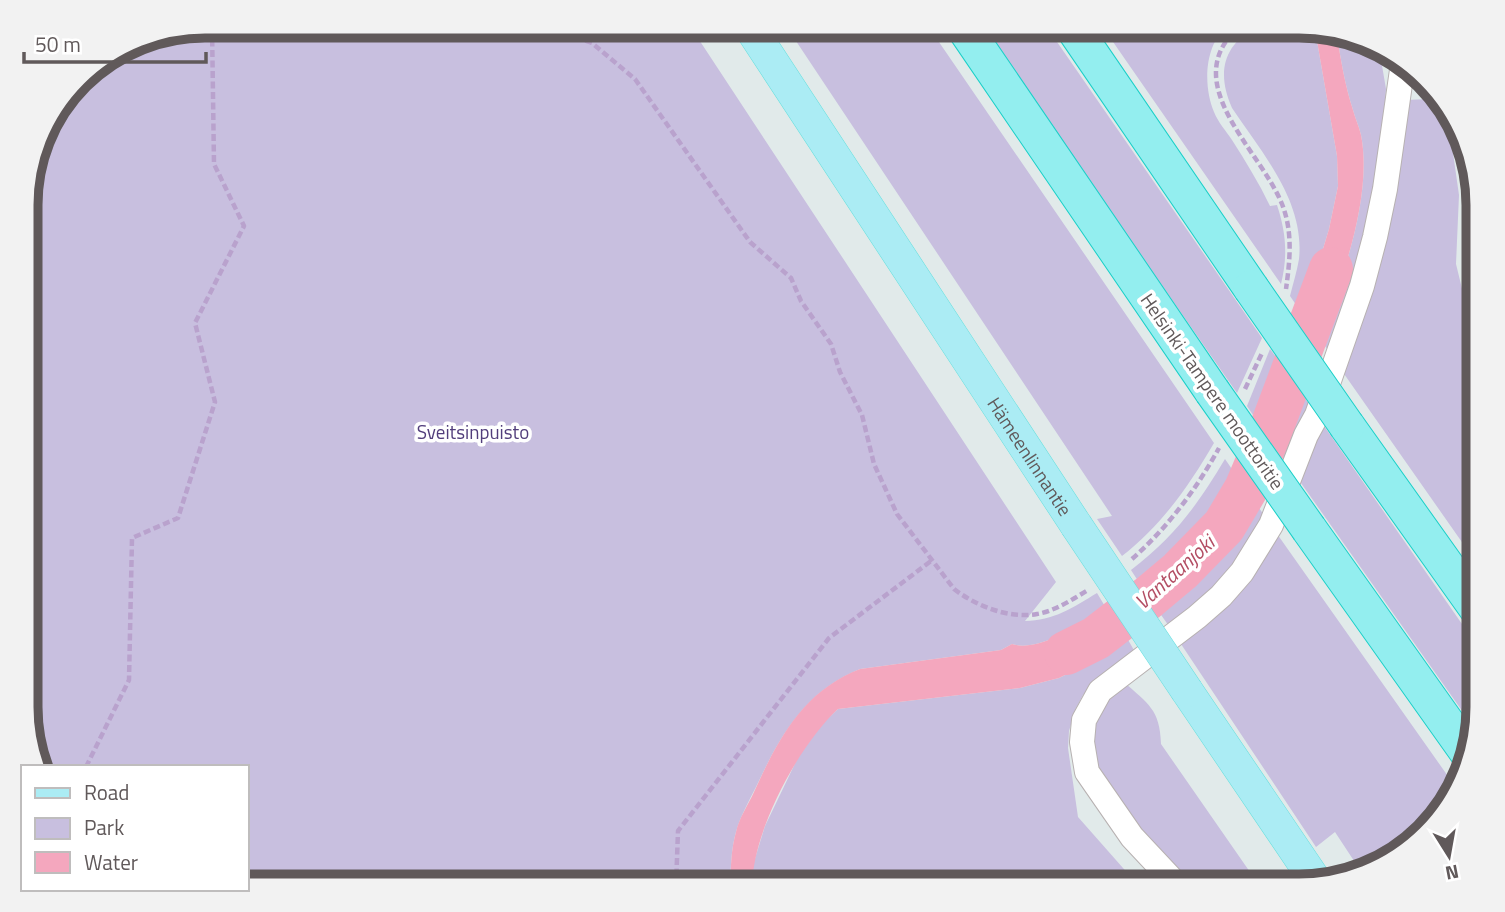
<svg xmlns="http://www.w3.org/2000/svg" width="1505" height="912" viewBox="0 0 1505 912" font-family="'Titillium Web',sans-serif">
<style>
.green{fill:#c8bfdf}
.water{fill:#f4a7be}
.lines{fill:none;stroke-linecap:round;stroke-linejoin:round}
.river{stroke:#f4a7be;stroke-width:44}
.minor-casing{stroke:#b7b1b1;stroke-width:26}
.major-casing{stroke:#65dfdd;stroke-width:33}
.highway-casing{stroke:#1bd0c8;stroke-width:37}
.path{stroke:#b9a2cd;stroke-width:4.5;stroke-dasharray:7 3.5;stroke-linecap:butt}
.minor{stroke:#fff;stroke-width:24}
.major{stroke:#abecf4;stroke-width:32}
.highway{stroke:#93eeef;stroke-width:35}
.major-bridge-casing{stroke:#65dfdd;stroke-width:33;stroke-linecap:butt}
.highway-bridge-casing{stroke:#1bd0c8;stroke-width:37;stroke-linecap:butt}
.major-bridge{stroke:#abecf4;stroke-width:32}
.highway-bridge{stroke:#93eeef;stroke-width:35}
.labels{text-anchor:middle;dominant-baseline:central;stroke-width:7;stroke-linejoin:round;paint-order:stroke}
.street-label{font-size:19px;fill:#60595a;stroke:#fff}
.park-label{font-size:19px;fill:#513d7b;stroke:#fff}
.water-label{font-size:21px;font-style:italic;fill:#b34e64;stroke:#fff}
.rim{fill:none;stroke:#60595a;stroke-width:9}
</style>
<rect width="100%" height="100%" fill="#e1eaea"/>
<path class="green" d="M206,26h484l366,556 -31,39c28,0 49,-14 72,-28l9,15c-23,15 -67,45 -94,36l-11,6 -141,19c-55,22 -80,67 -104,118 -7,14 -16,30 -20,45 -5,17 -5,35 -6,54h-483v-119h-205l-14,-37v-548l17,-56 42,-55 50,-31z
M786,26h142l286,417c-25,43 -53,83 -92,113l-25,-37 15,-3z
M981,26h65l216,312 -25,55z
M1102,26h126c-24,18 -25,60 -14,86 4,10 12,19 18,28 14,22 27,43 38,66l7,-1c9,27 11,51 4,79z
M1256,27l44,-1 17,15 20,115 1,30 -9,43 -26,86 -13,-19c3,-12 7,-25 9,-37 6,-58 -37,-106 -67,-151 -15,-34 -10,-62 24,-81z
M1337,36l42,12 7,41 -8,104 -47,162 -12,-18c23,-54 54,-142 42,-202 -2,-9 -6,-17 -8,-25 -8,-25 -12,-49 -16,-74z
M1428,99l13,11 12,43 6,42 -3,69 9,37 13,-4v268l-136,-194 65,-271z
M1270,349l12,16 -23,59 -12,-18z
M1301,392l10,15 -22,59 -11,-15 7,-24z
M1322,423l156,224v71l-3,11 -179,-253z
M1225,459l11,16 -24,41 -37,39 -35,29 -9,-14c43,-33 66,-64 94,-111z
M1256,504l11,15 -28,43 -68,67 -12,-17c39,-34 69,-65 97,-108z
M1275,531l182,258 -2,7 -66,66 -29,8 -25,-38 -19,15 -137,-206z
M1127,638l8,14 -52,43 -7,13 -7,23 -1,17 10,69 60,68 -386,1 1,-21 12,-39 37,-77 22,-27 14,-13 182,-21 39,-10 37,-18z
M1124,682c24,22 36,27 37,62l98,141h-77l-47,-50 -40,-74 -2,-28 3,-19z"/>
<path class="water" d="M1301,27l36,9c4,25 8,49 16,74 2,8 6,16 8,25 12,60 -19,148 -42,202l-16,-22 26,-86 9,-43 -1,-30 -20,-115 -16,-12z
M1282,365l19,27 -16,35 -7,24 -19,-27z
M1236,475l20,29c-28,43 -58,74 -97,108l-19,-28 35,-29 37,-39z
M1106,608l21,30 -31,22 -37,18 -39,10 -182,21c-40,37 -85,122 -86,177h-22c1,-19 1,-37 6,-54 3,-14 12,-27 18,-40 24,-53 49,-101 106,-123l141,-19 11,-6c27,9 71,-21 94,-36z"/>
<g class="lines">
<path class="river" d="M1066,653l30,-15 53,-41 31,-26 44,-45 22,-37 22,-52 63,-168"/>
<g class="minor-casing">
<path id="minor" d="M1177,885l-45,-48 -45,-65 -5,-30 2,-22 16,-29 97,-74 24,-21 21,-24 29,-47 35,-90 11,-20 45,-129 13,-49 10,-48 17,-119"/>
</g>
<g class="major-casing">
<g id="major">
<path id="s1" d="M749,26l327,499"/>
<path d="M1187,691l130,192"/>
</g>
</g>
<g class="highway-casing">
<path id="highway" d="M963,26l249,365
M1072,26l179,262
M1347,426l131,184
M1309,529l159,224"/>
</g>
<path class="path" d="M546,26l46,17 43,36 115,163 41,36 10,23 30,43 9,28 22,43 12,49 23,50 57,75c22,17 55,30 83,25 18,-3 36,-15 51,-24
M1240,26c-65,56 20,123 42,178 11,28 8,56 4,85
M1444,102l6,9 28,120
M1245,389l17,-36
M1132,559c35,-31 64,-69 87,-111
M86,767l43,-87 3,-142 46,-20 37,-116 -20,-79 49,-97 -30,-62 -2,-138
M676,886l2,-55 151,-193 102,-77"/>
<use href="#minor" class="minor"/>
<use href="#major" class="major"/>
<use href="#highway" class="highway"/>
<g class="major-bridge-casing">
<path id="major-bridge" d="M1076,525l111,166"/>
</g>
<g class="highway-bridge-casing">
<path id="highway-bridge" d="M1251,288l96,138
M1212,391l97,138"/>
</g>
<use href="#major-bridge" class="major-bridge"/>
<use href="#highway-bridge" class="highway-bridge"/>
</g>
<g class="labels">
<g class="street-label">
<text transform="translate(1213 391) rotate(55)">Helsinki-Tampere moottoritie</text>
<text stroke="none"><textPath href="#s1" startOffset="514">Hämeenlinnantie</textPath></text>
</g>
<g class="park-label">
<text x="473" y="431">Sveitsinpuisto</text>
</g>
<g class="water-label">
<text transform="translate(1174 572) rotate(-42)">Vantaanjoki</text>
</g>
</g>
<path d="M0 0H1505V912H0ZM205 38H1299A167 167 0 0 1 1466 205V707A167 167 0 0 1 1299 874H205A167 167 0 0 1 38 707V205A167 167 0 0 1 205 38Z" fill="#f2f2f2" fill-rule="evenodd"/>
<path class="rim" d="M205 38H1299A167 167 0 0 1 1466 205V707A167 167 0 0 1 1299 874H205A167 167 0 0 1 38 707V205A167 167 0 0 1 205 38Z"/>
<rect x="21" y="765" width="228" height="126" fill="#ffffff" stroke="#bfbdbd" stroke-width="2"/>
<rect x="35" y="788" width="35" height="10" fill="#abecf4" stroke="#bfbdbd" stroke-width="2"/>
<text x="84" y="800" font-size="21" fill="#60595a">Road</text>
<rect x="35" y="818" width="35" height="21" fill="#c8bfdf" stroke="#bfbdbd" stroke-width="2"/>
<text x="84" y="835" font-size="21" fill="#60595a">Park</text>
<rect x="35" y="852" width="35" height="21" fill="#f4a7be" stroke="#bfbdbd" stroke-width="2"/>
<text x="84" y="870" font-size="21" fill="#60595a">Water</text>
<g transform="translate(1449 856) rotate(169)" stroke="#ffffff" stroke-width="5" paint-order="stroke">
<path d="M0-5L12 26L0 18L-12 26Z" fill="#60595a"/>
<text y="-10" font-size="19" font-weight="bold" text-anchor="middle" fill="#60595a">N</text>
</g>
<path d="M24 52v10h182v-10" fill="none" stroke="#60595a" stroke-width="3.5"/>
<text x="35" y="52" font-size="21" fill="#60595a" stroke="#ffffff" stroke-width="5" paint-order="stroke">50 m</text>
</svg>
